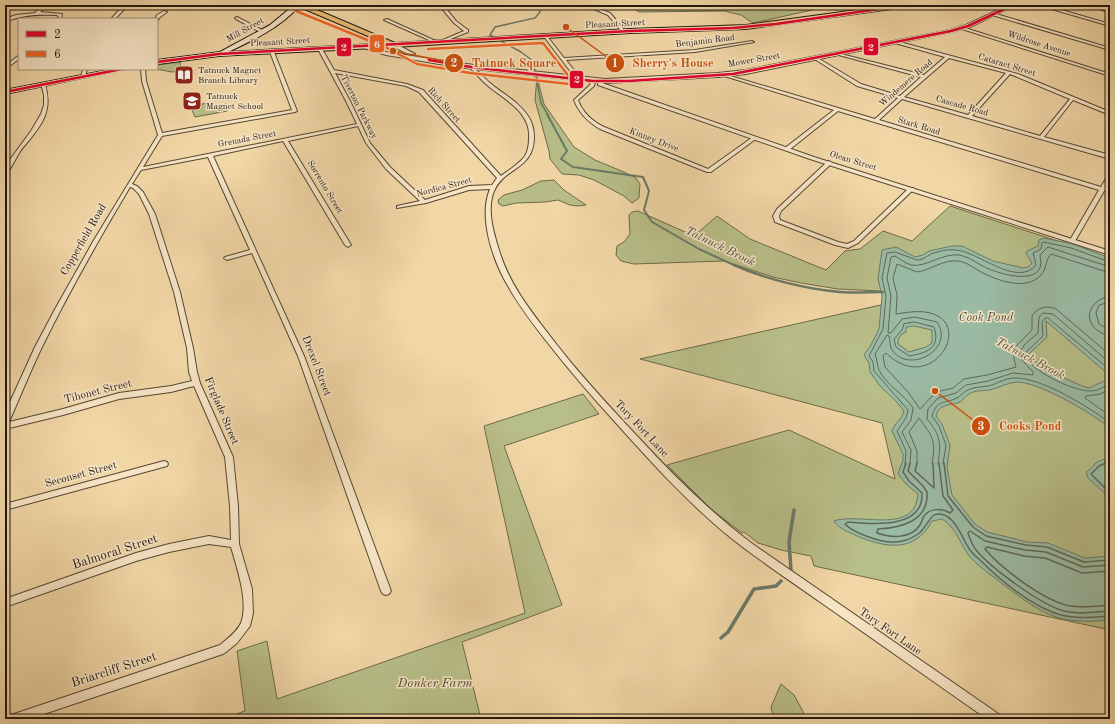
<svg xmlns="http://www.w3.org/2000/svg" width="1115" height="724" viewBox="0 0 1115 724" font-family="'Old Standard TT',serif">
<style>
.green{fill:#b8be88;stroke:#6c6a4a}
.water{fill:#9bbaa3;stroke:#6a7967;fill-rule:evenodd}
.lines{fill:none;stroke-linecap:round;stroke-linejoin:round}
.shore-far1{stroke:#5e6858;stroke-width:1}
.shore{stroke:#5e6858;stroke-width:1.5}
.stream-far3{stroke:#6a7967;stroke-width:1.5}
.stream-far2{stroke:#6a7967;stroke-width:2}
.stream-far1{stroke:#6a7967;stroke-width:2.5}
.stream{stroke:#6a7967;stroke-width:3.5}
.minor-casing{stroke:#554732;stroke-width:2}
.tertiary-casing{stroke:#554732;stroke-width:2}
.secondary-casing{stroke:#21170c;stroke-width:2}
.primary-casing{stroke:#21170c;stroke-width:2}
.minor{fill:#f6e4c5;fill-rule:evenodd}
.tertiary{fill:#f6e4c5;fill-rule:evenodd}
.secondary{fill:#f6e4c5;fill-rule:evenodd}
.primary{fill:#e8bb73;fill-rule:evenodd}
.bus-1-casing{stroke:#f6e4c5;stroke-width:4}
.bus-2-casing{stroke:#f6e4c5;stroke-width:4}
.bus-1{stroke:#e4002b;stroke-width:2.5}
.bus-2{stroke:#f26522;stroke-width:2.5}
.labels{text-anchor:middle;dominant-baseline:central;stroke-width:3;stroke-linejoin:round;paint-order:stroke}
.far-street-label{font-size:9px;fill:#21170c;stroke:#f6e4c5}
.far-poi-label{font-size:9px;fill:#21170c;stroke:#f6e4c5;text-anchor:start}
.street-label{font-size:11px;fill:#21170c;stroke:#f6e4c5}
.water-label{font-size:12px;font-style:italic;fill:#4c5041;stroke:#f6e4c5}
.near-street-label{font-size:13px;fill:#21170c;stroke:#f6e4c5}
.near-park-label{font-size:13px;font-style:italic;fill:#4e4931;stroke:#f6e4c5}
.leader{fill:none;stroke:#ca4f0c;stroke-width:1.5}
.callout-dot{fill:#ca4f0c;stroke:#f6e4c5;stroke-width:1.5}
.mark-label{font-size:12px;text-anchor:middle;font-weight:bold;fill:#fff}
.callout-label{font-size:12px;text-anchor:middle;font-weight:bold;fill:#ca4f0c;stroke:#f6e4c5;stroke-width:3;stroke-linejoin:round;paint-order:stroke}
.line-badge{stroke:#f6e4c5;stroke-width:1.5}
.badge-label{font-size:11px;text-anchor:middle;font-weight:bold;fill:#fff}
</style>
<rect width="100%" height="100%" fill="#f1d6a6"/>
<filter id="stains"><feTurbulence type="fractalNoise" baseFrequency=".005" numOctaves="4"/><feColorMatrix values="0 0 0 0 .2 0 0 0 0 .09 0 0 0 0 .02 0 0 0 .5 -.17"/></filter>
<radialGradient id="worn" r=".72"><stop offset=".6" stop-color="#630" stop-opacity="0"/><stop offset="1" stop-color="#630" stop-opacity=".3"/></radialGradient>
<path class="green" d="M629,5h249l-52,2 -73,16 -12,-8 -17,-4 -85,1z
M180,62l1,9 -9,1 -16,-3 1,-4z
M537,77l7,27 30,43 21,13 29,12 12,6 4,6 -1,14 -7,5 -8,-7 -30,-16 -15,-5 -17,-1 -12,-15 -1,-8 -14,-51z
M208,103l1,4 17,-3 1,7 -32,6 -3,-7 6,-1 -1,-4z
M554,180l10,10 22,15 -8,1 -8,-1 -12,-5 -13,2 -29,1 -13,3 -4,-2 -1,-4 6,-5 18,-5 19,-9z
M950,206l160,52v372l-296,-64 -3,-10 -30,-6 -23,-7 -14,-11 -2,1 -31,-24 -44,-44 122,-35 106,49 -13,-56 -242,-64 245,-55 -1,-8 -4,-5 -42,-2 -37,-6 -28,-6 -49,-16 -90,3 -13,-3 -5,-6 1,-9 7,-4 6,-8 -1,-19 3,-3 6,-1 56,25 23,-20 33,23 76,31 19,-19 15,-2 23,-18 29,10z
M583,394l16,20 -95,32 58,159 -100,37 19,77h-259l23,-8 -8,-60 30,-10 10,58 248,-86 -41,-187z
M781,684l13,11 13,24h-33l-3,-12z"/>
<path class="water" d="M1044,238l29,6 37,14v52l-5,1v7l5,3v107c-17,-14 -72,-47 -94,-46 -9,1 -18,6 -26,8 -7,1 -16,0 -21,4 -4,2 -6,6 -9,8 -10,4 -21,1 -24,14l6,8 8,21 -3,22 5,28 23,29 12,8 40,10 21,1 37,15 25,-2v64c-52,5 -66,-5 -106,-35 -11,-9 -24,-17 -33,-27 -11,-13 -14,-30 -29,-39l-10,2c-17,32 -46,27 -75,15 -8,-4 -18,-7 -23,-15 25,-9 81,15 84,-27l-12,-10 -8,-10 5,-14v-6l-11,-23c2,-7 10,-12 12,-20l-8,-10 -16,-15 -10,-14 -1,-9 -5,-8 7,-10 8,-16 3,-33 -4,-17 4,-29 14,-3 19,10 8,-2 6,-4 23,-5h10l31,15 30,7 5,-1 4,-4 -6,-10 1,-2 11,-5 1,-6zM1046,321l62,53 -2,6 -17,8 -7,-2 -40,-18 -14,-13 19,-18zM914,326l18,4v13l-6,4 -17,5 -11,-8c0,-7 2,-9 8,-12v-5z
M1110,457v41l-22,-20 -2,-5 11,-11z"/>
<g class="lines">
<path class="shore-far1" d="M1110,273l-59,-19c-6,6 -4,15 -10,21 -15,16 -42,6 -58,-2 -8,-4 -16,-11 -25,-12 -14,-2 -27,9 -41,11l-20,-8 -4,14 4,17 -1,19c13,-2 29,-5 42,2 31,17 -10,78 -52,37l-3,3 2,11 23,25 12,17 16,-17 17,-4 11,-9 23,-4 29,-8 -3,-13 1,-6 18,-18v-14c6,-9 15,-11 24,-7l54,46
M1110,296c-28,6 -27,34 0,40
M1110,302l-11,3 -3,8 3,11 11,6
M915,322l19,5c7,21 -7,26 -25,29l-13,-9 -2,-8 8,-9 2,-6z
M1110,370l-62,-52h-3l-3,4 1,14 -19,18c6,17 49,37 66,37 8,0 15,-4 20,-9
M1110,389l-10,5 -14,2 -1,2 25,18
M905,464l1,-13 -9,-20 9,-13 2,-8 -34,-39 -1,-9 -4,-6 14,-27 3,-33 -4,-18 5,-25 8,-1 22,8c6,0 10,-4 14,-6 8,-3 17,-5 25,-4 21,1 61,38 80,15l-3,-12 8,-4 1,-6 2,-1 27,6 39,14
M910,464l1,-14 -9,-18 9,-12 2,-12c-9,-14 -27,-23 -34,-38 -2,-5 -2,-11 -4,-16l12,-19 2,1c1,4 1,9 2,12 15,28 65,2 46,-26l-22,-5 -13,2 -11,14h-3l3,-37 -4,-18 4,-21 4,-1c5,3 10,7 16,9 14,3 31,-12 48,-10 11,2 20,10 30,14 12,5 49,16 52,-5 0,-3 -1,-6 -1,-9l8,-8 62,20
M917,464v-13l-8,-19 10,-14c14,19 17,22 13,46
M938,464c3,-21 3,-28 -11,-45l1,-10 10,-11 18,-5 10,-8 22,-4 25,-8 20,2v-3l-11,-12 -2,-8 5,-8 13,-11 1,-16 4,-4 10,1 57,49
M943,464l3,-19 -7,-19 -7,-10c5,-17 13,-12 25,-18 5,-3 7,-7 13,-9 5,-2 12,-2 18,-3 9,-2 17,-8 26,-8 27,-1 75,29 96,45
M1103,464l7,-3"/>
<path class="shore" d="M906,463l-3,9 6,9 13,12c2,37 -51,31 -74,29l-3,2c8,9 37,19 49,18 8,0 17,-3 24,-8 7,-5 10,-14 16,-19 19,-7 28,24 36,35 3,4 7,8 11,11 20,20 53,47 80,54 16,4 33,2 49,1
M910,463l-2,8 15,15 4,6c2,29 -26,36 -49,37l-1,4c14,5 34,6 43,-8 2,-3 2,-6 4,-9 6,-8 18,-8 26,-3l3,-3 -10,-14 -4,-33
M917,463l-2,8 19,17 -1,-25
M944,463l4,33 25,31 13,9 40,9 21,2 37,15 26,-2
M1106,463l-7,3 -8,8 19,19
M1110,565l-27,2 -37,-15 -21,-2 -40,-9 -15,-10 -2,2c2,6 4,12 8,17 15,18 65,55 88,61 15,4 31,1 46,0
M1110,571l-28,2 -37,-15 -21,-2 -37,-9 -2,2c17,20 59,52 85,57 13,2 27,0 40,-1"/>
<path class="stream-far3" d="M538,5l2,7 -5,6 -40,9 -5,8 31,17 12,9 8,42 7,12"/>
<path class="stream-far2" d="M547,114l20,37 -6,8 12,8 70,10 6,14 -5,19 8,12 47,27 37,17"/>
<path class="stream-far1" d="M734,265c31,14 72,24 106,27 14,1 29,0 43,0"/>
<path class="stream" d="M791,570l-2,-28 5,-32
M721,638l7,-6 26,-43 22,-3 5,-5"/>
<g class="minor-casing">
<path id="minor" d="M43,5h4l-7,7 22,2 -1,5h-4l2,-3 -3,-1c-18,-1 -35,0 -51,7v-3l11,-4 19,-2z
M124,5h4l-13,14h-4z
M439,5h4l13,16 12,9v2l-30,12 -54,-24 3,-1 51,23 26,-11 -10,-8z
M584,5h5l21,8 16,19 -3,1 -15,-18z
M1038,5h6l66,19v2z
M1090,5h5l15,6v2z
M164,11l3,1 -7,5 -2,3 -3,-1 2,-4z
M993,13l117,35v2l-118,-35 -1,-1z
M237,17l27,14 1,1 -3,1 -26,-14 -1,-1z
M962,27l148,47v2l-148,-47z
M545,36h2l17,22 131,-8 57,-9 2,1 -59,10 -129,8 15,19 -2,1h-2l-32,-42z
M896,41l122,33 92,38v3l-37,-15 -29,37 66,18v4l-208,-60 -23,21 222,67 7,-12 2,-1v7l-4,7 4,1v4l-6,-2 -29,50h-4l-1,-1 29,-50 -261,-79 -49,39h-4v-2l49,-38 -113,-35 3,-1 151,45 23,-21 -41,-12 -44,-28 3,-1 45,27 39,12 21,-19 -86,-23 2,-1 87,22 21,-18 -50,-14 -1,-1zM949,58l57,15 -38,42 -64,-18zM1010,74l60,25 -30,37 -68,-20z
M320,48l2,1 12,21 73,14 16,6 78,86c8,-6 18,-12 24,-20 3,-5 4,-11 4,-18 2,-26 -24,-38 -42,-53 -6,-5 -11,-12 -17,-17v-2h2c7,6 12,12 18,17 13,11 29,19 38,33 4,6 6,14 6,21 0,32 -28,30 -39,52 -9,18 -2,42 4,61 11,37 35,65 58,95 25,32 53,62 81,92 36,39 73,76 116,108l246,170 1,4h-14c-55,-38 -109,-77 -164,-115 -31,-22 -63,-43 -92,-66 -43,-35 -79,-75 -115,-115 -24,-26 -47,-53 -69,-81 -14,-18 -28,-36 -39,-56 -15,-25 -30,-69 -18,-97l-21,1 -43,13 -29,5v-2l23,-5 -34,-32 -20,-26 -8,-17 -70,15 63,104 -3,2 -3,-2 -62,-104 -70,15 91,200 87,235 -2,3 -3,1 -3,-1 -2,-3 -83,-235 -46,-103 -25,7 -3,-2 1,-1 25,-7 -42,-93 -67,13 -9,14 5,2 6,6 12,22 25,78 13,56 4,24 3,11 33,74 5,49 1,38 13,45 1,24 -3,13 -13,17 -11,9 -3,2 -194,65h-20l1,-4 4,-1 206,-69c7,-6 17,-13 21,-22 8,-21 -4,-55 -10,-76l-22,-3 -40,8 -33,9 -131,46v-8l131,-46 33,-9 40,-8 22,4 -1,-34 -5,-49 -31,-71 -23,6 -52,7 -56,16 -58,14v-16l30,-66 19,-36 40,-71 64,-105 -16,-54 -1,-12h4l1,12 16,52 130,-23 -22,-58 2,-1 2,1 23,59 -2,1 -133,24 -19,31 214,-43 -11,-23 -28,-52zM335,73l71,13 13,6 78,86 -5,7 -23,1 -44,14 -35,-33 -20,-24 -20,-42zM130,187l3,1 6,6 10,20 25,78 13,56 2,24 3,9 -21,5 -52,7 -56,16 -54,13c11,-25 21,-50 33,-75 27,-55 57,-108 88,-160z
M18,56h1v3l-14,10v-3z
M83,69h4l-2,8 -2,1 -2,-1z
M591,80l4,1 -1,5 -16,14c5,13 14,21 26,27l104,42 45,-32 4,1 -46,34h-4l-107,-43c-12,-7 -21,-16 -26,-29l16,-15z
M41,83l4,1c9,30 -6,44 -24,66 -5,8 -9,16 -14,24l-2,1v-7l4,-7 22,-30 10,-17 3,-9v-10z
M829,161l3,2 -1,1 -50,47 -2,5 1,4 58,22 9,2 7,-3 55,-53h4l1,1 -56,54 -10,5 -13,-3 -60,-23 -2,-6 4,-7 50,-47z
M164,461l3,1 1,2 -1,2 -162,44v-6z"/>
</g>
<g class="tertiary-casing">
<path id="tertiary" d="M1009,5h6l-45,22 -19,5 -205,42 -28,3 -113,6 -148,-16 -71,-12 -25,-8 3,-2 22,7 71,11 148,16 113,-6 28,-3 204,-40 16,-5z
M392,44h4l19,10 -5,1 -18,-9z
M598,83h4l212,74 296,94v4l-300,-96 -212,-74z"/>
</g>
<g class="secondary-casing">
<path id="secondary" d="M294,5h6c-19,22 -46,35 -72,47l166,-9 3,2 -3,2 -175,9 -62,8v-4l63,-8 50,-27z
M113,69h12l-120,25v-4z"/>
</g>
<g class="primary-casing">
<path id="primary" d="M295,5h8l19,7 73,31 235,-14 116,-4 148,-20h15l-3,2 -160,22 -116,4 -236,14z"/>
</g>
<use href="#minor" class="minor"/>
<use href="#tertiary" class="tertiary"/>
<use href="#secondary" class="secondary"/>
<use href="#primary" class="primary"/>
<g class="bus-1-casing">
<path id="bus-1" d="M429,60l42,7 122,14h36l104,-7 218,-43 17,-5 45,-21
M157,62l62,-8 411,-23 103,-3 43,-4 130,-19
M5,92l117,-23"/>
</g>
<g class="bus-2-casing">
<path id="bus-2" d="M296,11l91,37 30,16 53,9 108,12
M428,49l115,-6 31,40"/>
</g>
<use href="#bus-1" class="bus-1"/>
<use href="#bus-2" class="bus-2"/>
</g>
<defs>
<g id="library-square" transform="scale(1)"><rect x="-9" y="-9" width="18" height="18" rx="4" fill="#8f2418" stroke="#f6e4c5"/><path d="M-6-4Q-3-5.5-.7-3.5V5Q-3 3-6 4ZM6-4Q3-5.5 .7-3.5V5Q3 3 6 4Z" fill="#fff"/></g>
<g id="school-square" transform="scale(1)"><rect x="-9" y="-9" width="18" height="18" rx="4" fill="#8f2418" stroke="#f6e4c5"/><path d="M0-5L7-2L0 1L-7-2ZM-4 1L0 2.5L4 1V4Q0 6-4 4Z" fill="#fff"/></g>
</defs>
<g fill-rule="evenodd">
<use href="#library-square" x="184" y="75"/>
<use href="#school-square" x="192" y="101"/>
</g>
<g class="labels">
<g class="far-street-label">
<text transform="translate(615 24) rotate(-3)">Pleasant Street</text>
<text transform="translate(245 30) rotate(-29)">Mill Street</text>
<text transform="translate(705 41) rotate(-7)">Benjamin Road</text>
<text transform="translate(280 42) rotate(-3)">Pleasant Street</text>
<text transform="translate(1039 44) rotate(18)">Wildrose Avenue</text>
<text transform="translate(754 60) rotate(-10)">Mower Street</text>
<text transform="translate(1007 65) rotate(17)">Cataract Street</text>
<text transform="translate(906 83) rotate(-41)">Windemere Road</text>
<text transform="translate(444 105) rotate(48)">Rich Street</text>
<text transform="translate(962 106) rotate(16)">Cascade Road</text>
<text transform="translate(359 107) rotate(63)">Tiverton Parkway</text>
<text transform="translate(919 126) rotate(17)">Stark Road</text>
<text transform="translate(247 139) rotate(-11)">Grenada Street</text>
<text transform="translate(654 140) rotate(21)">Kinney Drive</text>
<text transform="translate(853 161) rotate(17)">Olean Street</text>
<text transform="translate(325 187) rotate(59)">Sorrento Street</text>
<text transform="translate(444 187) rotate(-15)">Nordica Street</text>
</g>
<g class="far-poi-label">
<text x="198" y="70">Tatnuck Magnet<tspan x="198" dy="10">Branch Library</tspan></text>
<text x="206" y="96">Tatnuck<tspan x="206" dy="10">Magnet School</tspan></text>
</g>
<g class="street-label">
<text transform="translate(84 240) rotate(-60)">Copperfield Road</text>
<text transform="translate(316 366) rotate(69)">Drexel Street</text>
<text transform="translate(98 392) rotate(-14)">Tihonet Street</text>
<text transform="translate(221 411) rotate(67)">Firglade Street</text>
<text transform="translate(641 429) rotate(47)">Tory Fort Lane</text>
<text transform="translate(81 475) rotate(-15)">Seconset Street</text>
<text transform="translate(890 632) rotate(35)">Tory Fort Lane</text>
</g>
<g class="water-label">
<text transform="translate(720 247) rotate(26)">Tatnuck Brook</text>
<text x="986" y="318">Cook Pond</text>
<text transform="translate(1030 359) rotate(28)">Tatnuck Brook</text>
</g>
<g class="near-street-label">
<text transform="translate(115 552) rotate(-18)">Balmoral Street</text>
<text transform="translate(114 670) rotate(-18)">Briarcliff Street</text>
</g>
<g class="near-park-label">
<text x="435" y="683">Donker Farm</text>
</g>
</g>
<path class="leader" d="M566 27L615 63M393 51L454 63M935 391L981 426"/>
<g class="callout-dot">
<circle cx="566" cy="27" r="4"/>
<circle cx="393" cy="51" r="4"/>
<circle cx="935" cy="391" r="4"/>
<circle cx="615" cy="63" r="10"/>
<circle cx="454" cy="63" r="10"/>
<circle cx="981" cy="426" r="10"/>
</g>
<g class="mark-label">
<text x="615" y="67">1</text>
<text x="454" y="67">2</text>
<text x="981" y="430">3</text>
</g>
<g class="callout-label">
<text x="673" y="67">Sherry's House</text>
<text x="514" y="67">Tatnuck Square</text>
<text x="1030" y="430">Cooks Pond</text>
</g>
<g class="line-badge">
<rect x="369" y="34" width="16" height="19" rx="4" fill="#f26522"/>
<rect x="863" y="37" width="16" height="19" rx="4" fill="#e4002b"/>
<rect x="336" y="37" width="16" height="20" rx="4" fill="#e4002b"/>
<rect x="569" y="70" width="15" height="19" rx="4" fill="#e4002b"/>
</g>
<g class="badge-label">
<text x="377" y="48">6</text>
<text x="871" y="51">2</text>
<text x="344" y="51">2</text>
<text x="577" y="83">2</text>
</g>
<rect width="1115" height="724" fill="none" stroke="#f1d6a6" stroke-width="20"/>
<rect x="6" y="6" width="1103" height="712" fill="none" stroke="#21170c" stroke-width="2"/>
<rect x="10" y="10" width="1095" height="704" fill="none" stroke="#21170c"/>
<rect x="18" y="18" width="140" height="52" fill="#f6e4c5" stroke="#a1927b"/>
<rect x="26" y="31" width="20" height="6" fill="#e4002b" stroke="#a1927b"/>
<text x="54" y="38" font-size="12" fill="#21170c">2</text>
<rect x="26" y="51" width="20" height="6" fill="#f26522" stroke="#a1927b"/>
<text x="54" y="58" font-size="12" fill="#21170c">6</text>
<rect width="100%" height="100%" filter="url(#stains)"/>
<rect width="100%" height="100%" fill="url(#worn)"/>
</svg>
